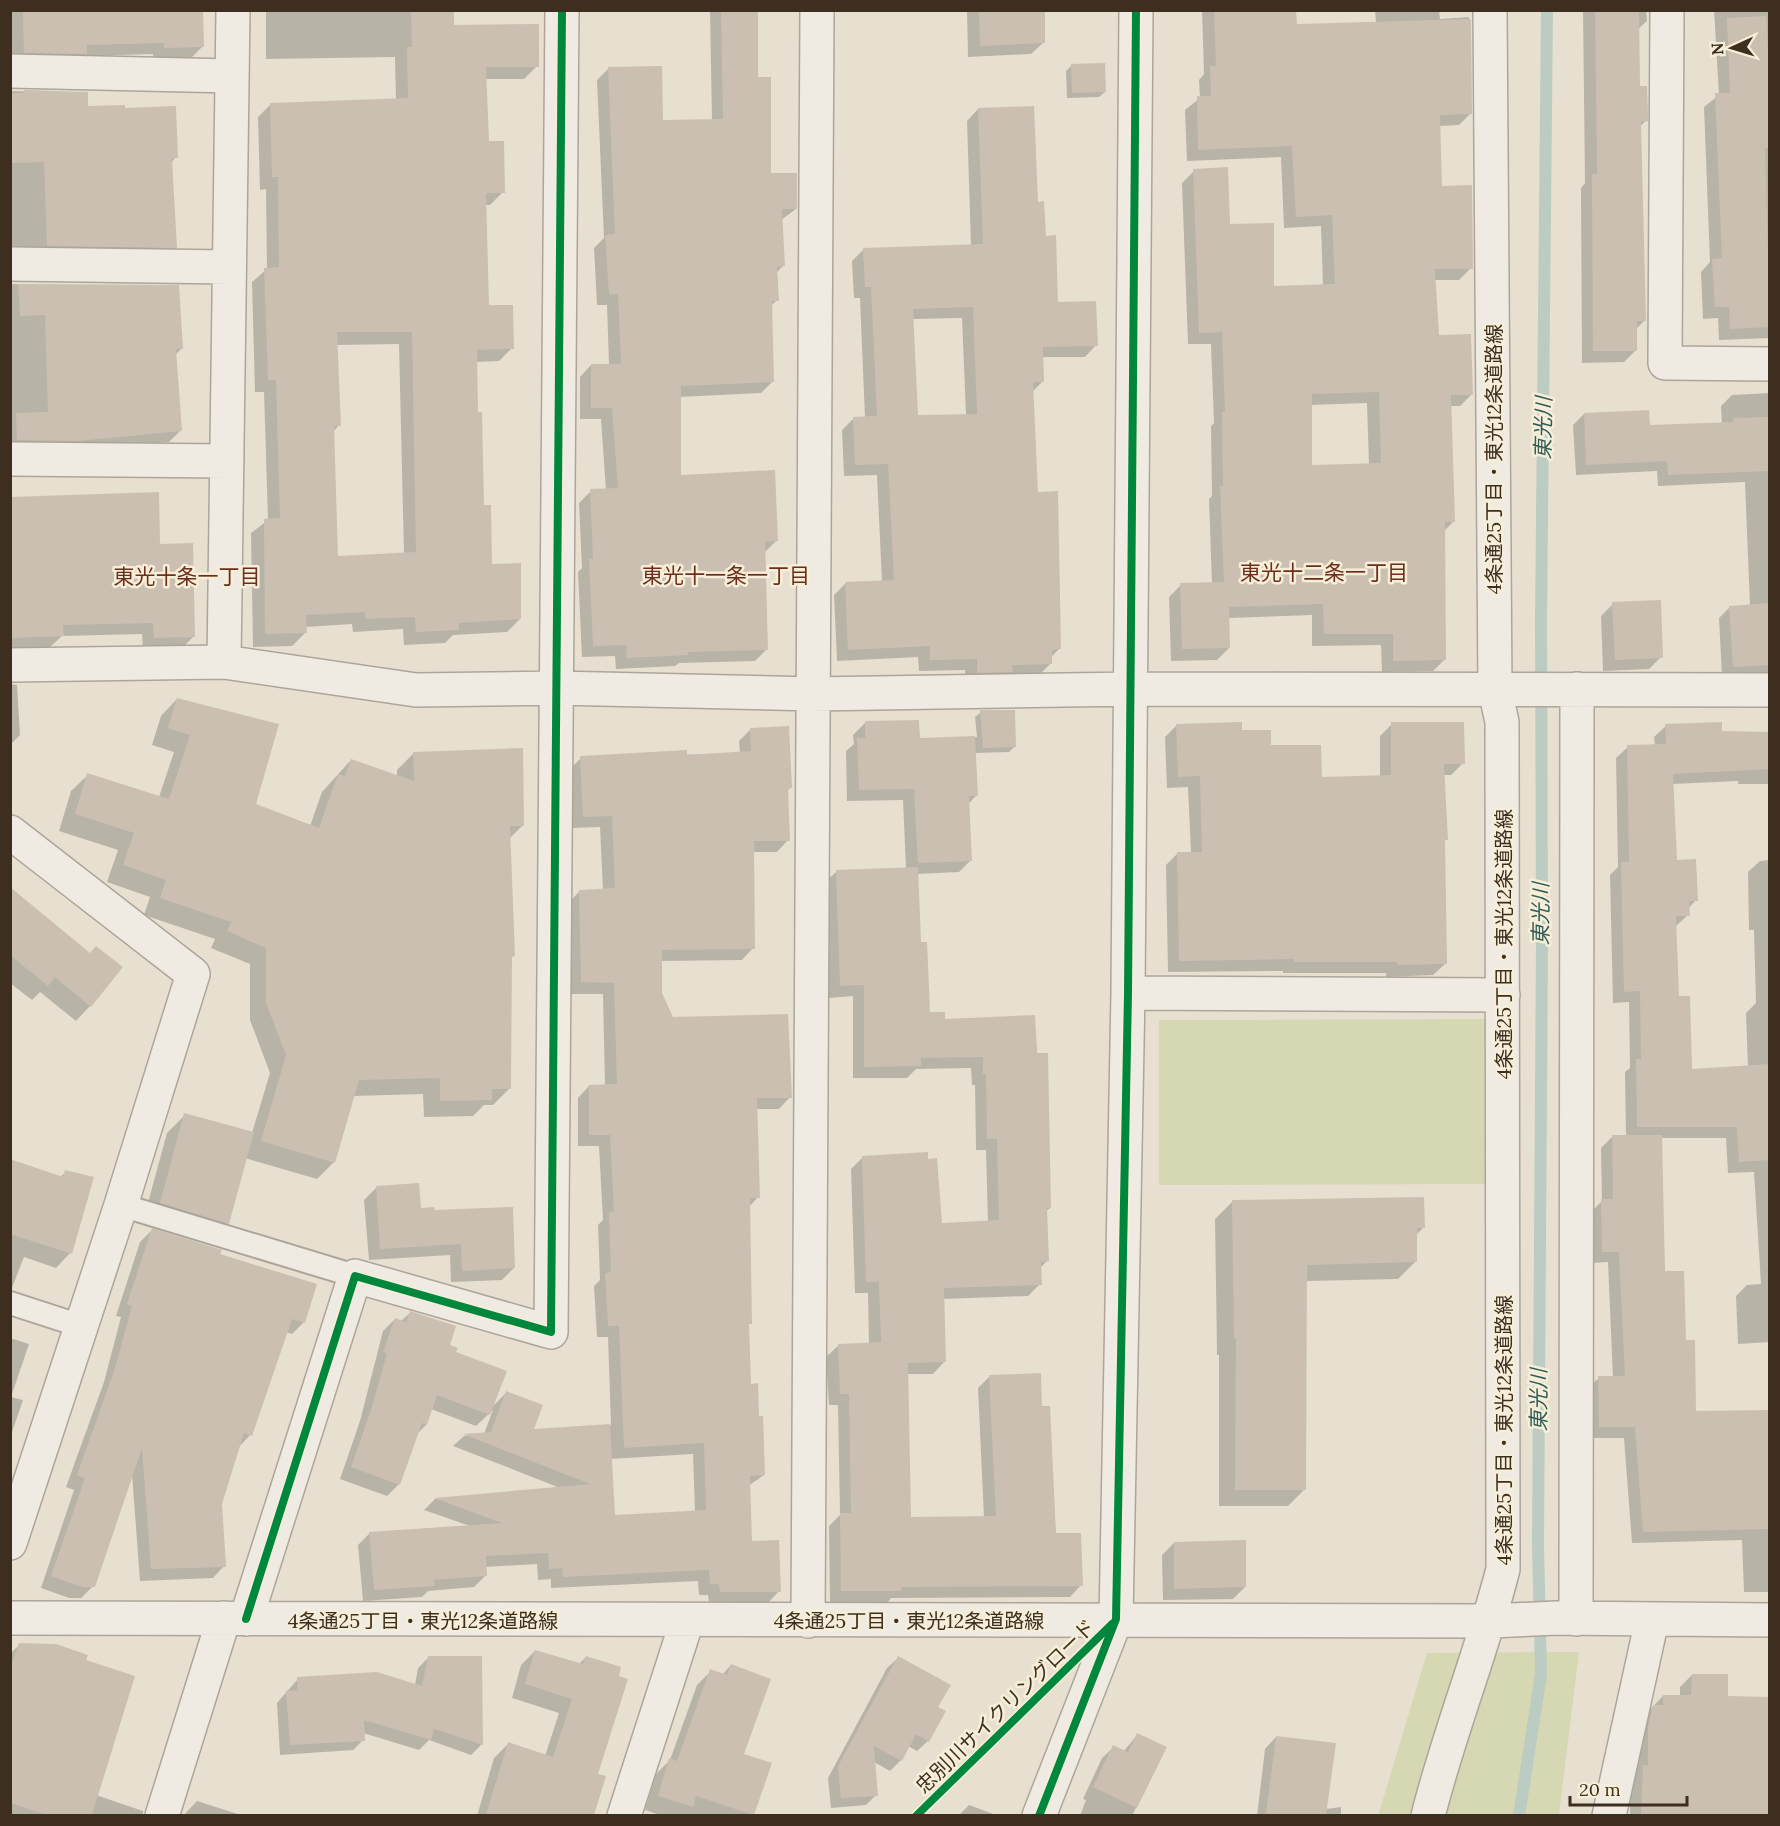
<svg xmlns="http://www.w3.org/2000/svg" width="1780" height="1826" viewBox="0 0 1780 1826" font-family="Lora,'Noto Sans JP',serif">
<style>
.green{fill:#d6d7b3}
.shadow{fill:#0003;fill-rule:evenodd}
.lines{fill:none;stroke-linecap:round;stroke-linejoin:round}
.stream{stroke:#bcccc2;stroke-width:12}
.building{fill:#cbbfb2;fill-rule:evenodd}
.service-casing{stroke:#ada599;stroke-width:26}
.minor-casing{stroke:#ada599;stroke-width:36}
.service{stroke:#efebe3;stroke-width:22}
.minor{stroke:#efebe3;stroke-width:33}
.cycleway-casing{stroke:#f7eed8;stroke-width:11}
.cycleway{stroke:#00873e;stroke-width:8}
.labels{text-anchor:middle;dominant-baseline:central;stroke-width:5;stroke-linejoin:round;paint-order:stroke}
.street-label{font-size:20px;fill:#3d2e20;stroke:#f7eed8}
.water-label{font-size:21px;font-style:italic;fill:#2f5d5a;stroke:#f7eed8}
.neighbourhood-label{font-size:21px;fill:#6b2e1e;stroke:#f7eed8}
</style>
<rect width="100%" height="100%" fill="#e7e0d1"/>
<path class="green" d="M1487,1019v165l-328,1v-165z
M1579,1652l-20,163 -181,1 49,-163z"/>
<path class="shadow" d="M10,10h192v37l-11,11 -38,1v-5l-70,2 -9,9 -64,-1z
M266,10h187v16l84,40 -13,13h-39l3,64 15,49 -13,13h-5l2,102 25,41 -13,13 -23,1 1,52 5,93 9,59 29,53 -13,13 -54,3 -8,8 -41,2 -1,-16 -50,3 -1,-8 -47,3v6l-13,13 -39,1 -2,-114 17,-13 -4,-128h-9l-3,-110 15,-13 -1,-80 -6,1 -2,-73 13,-13 125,-4 -1,-43 -129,2zM399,344l5,210 -68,4 -3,-126 6,-7 -3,-80z
M710,10h47v69l13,96 26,34 -15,11 2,46 -7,7 1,27 -7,7 3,74 -12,12 -82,4v79l98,64 -12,12 2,97 -12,12 -76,2 -4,3 -59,3 -1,-13 -33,1 -4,-85 4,-4 -3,-65 12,-12 15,-1 -5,-71h-21v-42l11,-12h18l-2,-60h-10l-3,-57 10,-10 -7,-158 12,-12 53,54 50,-1z
M967,10h77v32l-13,12 -63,3z
M1202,10h93v15l81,-2 -1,-13h64l1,9 29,-2 2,96 -12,12 -20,1 1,61 31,81 -12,12h-25l3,56 35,58 -12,12h-10l3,116 -9,9 1,128 -12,12 -51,1 -1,-27 -69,1v-31l-84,3 1,30 -12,12 -46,1 -2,-64 12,-12 31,-1 -3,-85 3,-3 -1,-70 3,-3 -3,-79h-23l-6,-161 12,-12 79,116 50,-1 -2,-60 -37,2 -3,-71 -94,4 -2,-51 15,-12 -1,-18 5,-6zM1367,403l2,62 -59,1v-61z
M1583,10h63l1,11 -10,9 1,58 8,33 -7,6 6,193 -9,9v21l-12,12 -42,1 -1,-175 4,-5z
M1714,10h56v328l-51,2 -1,-22 -15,1 -2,-47 9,-10 -6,-155 15,-12z
M1072,65l33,27 -6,5 -32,1 -1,-27z
M10,91l77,2v14l37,3 52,47 -6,7 6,83 -12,12 -154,-3z
M978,109l59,94 20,101 39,41 -11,12h-43l1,24 -11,11 5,102 22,155 -9,9 1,5 -12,12 -73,9 -1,-14 -46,1 -1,-14 -81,4 -3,-66 12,-12 36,-1 -5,-107 -33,1 -2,-46 12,-12h11l-5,-120h-6l-2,-37 12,-12 107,-3 -4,-125zM962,318l4,97 -50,2 -4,-98z
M10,284l168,3 3,62 -6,6 6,75 -12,12 -104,10h-55z
M1770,393v281l-48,3 -3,-59 11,-11 20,-1 -5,-124 -87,4 -1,-15 -81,4 -3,-50 11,-11 65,13 73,-3 -1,-18 11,-11z
M10,499l149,47 35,90 -12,12 -39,1 -1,-15 -80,2 -12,11 -40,3z
M1613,604l48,53 -12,12 -46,2 -2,-55z
M10,684l7,1 3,50 -9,9 -1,9z
M177,699l77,106 56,21 12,-34 29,-32 46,17v-7l17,-17 108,73 -13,13 1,249 -17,17h-9l-11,11 -49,1 -1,-23 -70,2 -19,66 -17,17 -72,-21 -18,65 -18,18 -66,-20 24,-88 18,-18 67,18 18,-60 -20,-53v-56l-39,-16 4,-9 -71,-24 6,-18 -43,-15 11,-32 -59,-19 12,-40 17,-16 71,22 15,-45 -22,-7 9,-29z
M981,712l34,34 -6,6 -34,1 2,42 -9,9 3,56 -12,12 -42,2 3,70 9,69 14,7 91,-4 16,192 -4,3 2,49 -9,9 1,15 -12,12 -85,3 1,63 -11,12h-26l3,144h74l-6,-130 12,-12 51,32 14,127 26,50 -11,12 -179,1 -3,4h-58l-1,-76 11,-11 -2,-110h-9l-3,-48 12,-11 31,-2 -1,-51h-13l-4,-124 12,-12 78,67 47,-2 -2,-72h-10l-1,-65h-3l-1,-17 -55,1 -9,9h-54v-82l-24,2 -5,-115 12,-11 70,-3 -3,-69 -56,1 -1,-50 8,-7 -1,-9 12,-12 53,16 59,-2 -2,-20z
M1392,724l71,39 -12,12h-8l3,64 -3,3 2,122 -12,11 -47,2v-4h-103v-2l-115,1 -2,-107 12,-12h13l-3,-66 -21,1 -2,-51 12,-12 63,7 81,47 59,-2v-41z
M1666,726l54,6 50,1v51h-32v-3l-66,3 3,78 21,38 -8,9v6l-13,12 2,71 13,72 58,-3 -2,-54 10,-10 -2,-73h-5l-1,-58 12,-11 10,-1v482l-32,2 -2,-48 11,-11 14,-1 -7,-112 -26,1 -2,-35h-66l4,135 21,69 10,70 75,-1v181h-26l-2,-52 -110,3 -8,-105h-36l-1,-49 12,-11h14l-5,-116 -16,1 -1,-51 11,-11 -1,-53 11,-11 14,-1 -1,-64 5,-4 -1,-66 -16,1 -3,-128 8,-8 -2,-109 12,-11 27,-1 -1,-9z
M751,729l39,59 -3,3 1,49 -11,12h-24v96l-11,12 -81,1v58l129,78 -11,12h-23l2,88 -9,10v178l15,90 -16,11 3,57 28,48 -11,12h-59l-1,-8h-9l-1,-14 -147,7v-9l-13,1 -1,-16 -52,3 1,8 -12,12 -46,4 -6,6 -59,4 -5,-56 12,-12 100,-7 -46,-16 11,-11 125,-11 -107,-42 11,-10 20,-2 9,-24 -17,16 -45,-17 -5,16 -10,10 -17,49 -12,12 -47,-17 20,-58 23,-90 12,-12 6,2 9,-8 44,40 37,55 16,-16 25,39 79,-6 -3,-88h-11l-3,-51 6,-6 -2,-55 5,-5 -4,-74h-21v-48l11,-12h16l-2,-92h-33l-2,-91 12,-12 23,-1 -3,-63 -28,1 -3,-58 12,-12 159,-5 -1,-12zM693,1454l2,58 -82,4 -3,-57z
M10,889l80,117 -14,15 -36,-29 -8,8 -22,-17z
M10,1161l50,16 6,-5 4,81 -14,15 -32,-11 -14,36z
M376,1188l43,22 95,58 -12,12 -51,2 -1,-27 -81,5 -5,-60z
M1232,1202l191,26 -8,8v26l-17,17 -92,2 -1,208 -17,17h-69v-151h-2l-2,-136z
M152,1230l67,25 85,67 -12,12 -6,-2 -36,103 -12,13 -18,56 4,62 -11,12 -73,3 -8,-107 -39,112 -12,12h-12l-28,-10 33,-98 -8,-3 38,-105 17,-65 -5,-1 24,-74z
M10,1338l19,6 -18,53 12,3 -13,38z
M1174,1543l71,44 -12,12 -70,1 -1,-45z
M19,1645l65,16 12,134 47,16v5h-133v-162z
M535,1651l44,13 7,-7 10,118 9,2 -12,39h-116l17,-58 14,-14 37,12 14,-43 -47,-15 9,-33z
M480,1657l1,88 -10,10 -42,-15 -10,10 -56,-17v7l-10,10 -73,5 -3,-52 21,-24 117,6 3,-17 10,-10z
M898,1658l38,50 -8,33 -11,10 -9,-5 -7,14 -11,11 -16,-9 2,33 -10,10 -35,3 -3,-30 59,-110z
M731,1665l11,90 28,9 -18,52h-89l-18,-6 11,-36 14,-14 27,-75 14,-14 11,4z
M1692,1675l35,23h43v118h-140l1,-37 6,-6v-34l4,-20 22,-23h17v-9z
M1138,1734l27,14 -33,68h-52l6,-16 -3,-1 19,-41 12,-11 9,5z
M1276,1737l50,72 15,-2v9h-84l8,-67z
M197,1801l47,15h-61z
M969,1805l30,11h-41z"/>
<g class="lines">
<path class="stream" d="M1519,1816l22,-142 -3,-130 4,-605 -1,-320 6,-609"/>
</g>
<path class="building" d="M23,10h180l1,37 -40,1v-5l-77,2v9l-63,-1z
M411,10h43v15l85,-1v43h-53l3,74h15l1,52h-19l3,112h24l1,44 -37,1 1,62h4l2,93h7l1,59 29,-1v56l-62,4v7l-43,2 -1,-15 -50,2v-7l-59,3 1,18 -42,1 -1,-115 16,-1 -4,-138h-8l-4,-112 15,-1 -1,-90h-6l-2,-74 138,-5 -1,-51h5zM337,332h75l4,220 -78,4 -4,-130h7z
M721,10h37v67h13v96h26v36h-15l3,57 -8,1 2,34h-7l2,81 -93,4v89l94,-5 3,71 -13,1 3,108 -80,2v3l-61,3 -1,-13 -33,1 -4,-87h4l-3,-70 28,-1 -6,-80h-21v-44h30l-3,-70h-9l-4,-59 10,-1 -7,-167 54,-1 1,54 60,-1z
M979,10h66v33l-65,3z
M1214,10h82l1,14 174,-5 1,95 -32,1 2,71 30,-1 1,84h-38l4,66 32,-1 2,61h-22l4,127h-10l1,138 -53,1v-27h-69l-1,-30 -94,3 1,41 -48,1 -2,-66 44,-1 -4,-96h3l-1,-74h3l-3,-80 -23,1 -6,-164 35,-2 2,57 44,-1v63l61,-2 -3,-69 -36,2 -4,-71 -94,4 -1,-54h14l-1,-30h6zM1379,392l2,71 -69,2v-71z
M1595,10h44l1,76h7l1,28v7l-7,1 5,199h-9v30h-44l-1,-177h5z
M1766,16l3,54 1,78h-5l5,179 -40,2 -1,-22h-14l-3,-48 10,-1 -7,-165h15l-3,-75z
M1105,63l1,29 -34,1 -1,-29z
M24,90l64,2v14l37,-1v3l51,-2 2,52h-6l5,90 -130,-2 -3,-84 -34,1v-70h14z
M1034,106l4,96 6,-1 2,35 10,-1 2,67 38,-1 2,45 -55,1 1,35h-11l5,110 20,-1 3,158 -9,1v14l-40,1 1,7 -36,1v-14l-47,1v-14l-82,4 -3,-68 49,-2 -6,-116 -33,1 -2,-48 24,-1 -6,-129h-6l-2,-39 120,-4 -5,-136zM973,307l4,107 -59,1 -5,-106z
M18,284l161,1 4,64h-7l6,82 -104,10 -61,-1 -1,-27 32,-1 -3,-97 -25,1z
M1649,410l1,15 83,-3v-4l35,-1 2,54 -102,4 -1,-14 -81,4 -2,-52z
M159,492l1,52 33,-1 2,94 -41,1 -1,-15 -90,2 1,11 -54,2v-141z
M1661,600l2,58 -48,2 -3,-58z
M1770,603v62l-37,2 -4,-61z
M177,698l102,26 -23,80 63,24 19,-54 7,2 6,-17 63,22 -1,-29 110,-4 1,78h-14l5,130 -3,1 -1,132h-19v11l-52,1v-23l-81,2 -24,83 -74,-22 25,-86 -20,-52v-55l-39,-17 4,-9 -71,-24 6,-18 -43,-15 11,-32 -59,-19 12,-41 82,26 21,-64 -22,-7z
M980,710h35l1,37 -33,1z
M919,720l1,18 55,-2 3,60h-9l3,65 -54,2 -4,-74 -55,1 -2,-52h8v-17z
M1242,722v8h29v15h50l1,32 69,-2v-53h73l1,42h-21l4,76h-3l2,124 -49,1 -1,-3h-103v-3l-115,2 -2,-109h25l-2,-76 -22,1 -2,-53z
M1722,722v9l48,1v37l-97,5 4,86 19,-1 2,42h-9l1,15h-14l3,80h11l2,73 78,-5v96l-31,2 -2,-35h-100l-1,-68h5l-1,-68 -16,1 -3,-130h8l-2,-117 39,-1 -1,-20z
M789,726l3,62h-4l2,53h-36l1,108 -93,1v43l11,24 115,-3 4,84h-35l3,100h-10l2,126h-3l2,60 7,-1 1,33h4l2,59 -15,1 2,65 27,-1 2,52h-61l-1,-8h-9l-1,-14 -146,7 -1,-9 -13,1 -1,-16 -62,3 1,20 -53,4 1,6 -61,4 -5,-58 133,-9 -68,-25 156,-14 -127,-50 28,-2 15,-41 37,14 -9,24 76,-5 5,91 91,-5 -2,-67 -80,5 -5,-122h-11l-3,-53 6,-1 -2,-60h5l-4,-77h-21v-50l28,-1 -3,-101 -33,-1 -2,-92 36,-2 -3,-72 -29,1 -3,-61 107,-6v5l64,-4 -1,-23z
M918,867l3,75h6l3,70h15v7l90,-4 2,38h11l3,155h-4l2,53 -8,1 1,23 -98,3 2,74 -38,1 3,154 85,-1 -7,-141 52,-2 1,33h8l6,127h25l2,53 -182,1v4h-60l-1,-78h11l-2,-119h-9l-2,-50 43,-2 -2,-60h-13l-4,-126 66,-4v7l9,-1 5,65 57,-3 -2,-81h-10l-1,-65h-3v-17l-62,1v8l-57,1v-82l-24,1 -4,-116z
M10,887l80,66 6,-7 27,21 -32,40 -36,-30 -7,9 -38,-31z
M184,1113l70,19 -25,92 -69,-21z
M1612,1135h50l3,136h19l2,69h9l1,71 74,-1v119l-127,3 -8,-105h-36l-1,-51h27l-6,-124h-17l-1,-53h12z
M10,1159l53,18 2,-7 29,7 -22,77 -62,-20z
M419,1183l2,25 13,-1 1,3 78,-3 2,61 -53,3 -1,-27 -81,5 -4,-63z
M1424,1197l1,31h-8v34l-110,3 -1,225h-71l1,-152h-2l-2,-138z
M152,1228l70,22 -2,4 97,30 -12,39 -13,-4 -40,117 -8,-3 -22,71 4,63 -75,2 -9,-121 -47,139h-13l-31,-11 34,-98 -8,-3 38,-107 17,-62 -5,-2z
M410,1311l46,15 -6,19 8,3 -2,4 51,19 -17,44 -53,-20 -10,30 -5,-2 -22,62 -49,-18 21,-60 15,-54 -4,-1 12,-34 11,4z
M1246,1540v47l-72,2v-47z
M19,1643l37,1 32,11 -2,5 49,16 -43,139h-45l-37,-12v-136z
M535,1650l48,14 3,-8 35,11 -2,9 9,3 -30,95 8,2 -12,39h-108l22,-73 45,15 19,-58 -47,-15z
M428,1656h54l1,89 -49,-16 -3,11 -67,-20 1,21 -75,4 -4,-54 11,-1v-13l80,-5 45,14z
M898,1656l53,29 -13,22 8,4 -17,31 -13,-8 -14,27 -28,-15 4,50 -37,2 -3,-32z
M731,1664l40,15 -27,75 28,9 -18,52 -58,-19 -3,11 -35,-11 11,-38 8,3 33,-92 17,6z
M1692,1674h36v22l42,1v118h-129l2,-50h5v-39l5,-21h10v-10h28z
M1137,1733l30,14 -30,61 -44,-21 20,-42 15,7z
M1276,1736l60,7 -10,72h-60z"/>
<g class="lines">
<g class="service-casing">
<path id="service" d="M121,1205l234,71
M10,1303l71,23"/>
</g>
<g class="minor-casing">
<path id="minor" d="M1667,10l-2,353 105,1
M10,71l222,5
M10,264l219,3
M10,459l217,2
M224,662l9,-652
M10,665l214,-3 192,28 140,-2 258,6 316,-5 640,1
M10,832l183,142 -72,231 -111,338
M1128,993l375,2
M10,1618l1480,3 67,-3 213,2
M246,1619l109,-343 196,56 11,-1322
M1576,1619l1,-930
M808,1621l9,-1611
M162,1816l62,-198
M624,1816l63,-195
M1039,1816l77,-197 12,-626 8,-983
M1428,1816c21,-84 54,-164 75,-247l-1,-847 -7,-32 -5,-680
M1609,1816l43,-196"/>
</g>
<use href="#service" class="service"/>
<use href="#minor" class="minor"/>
<g class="cycleway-casing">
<path id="cycleway" d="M246,1619l109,-343 196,56 11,-1322
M916,1816l196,-192
M1039,1816l77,-197 12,-626 8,-983"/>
</g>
<use href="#cycleway" class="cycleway"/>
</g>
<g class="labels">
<g class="street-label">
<text transform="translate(1493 459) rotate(-90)">4条通25丁目・東光12条道路線</text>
<text transform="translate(1503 944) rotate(-90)">4条通25丁目・東光12条道路線</text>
<text transform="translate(1503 1430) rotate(-90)">4条通25丁目・東光12条道路線</text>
<text x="423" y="1620">4条通25丁目・東光12条道路線</text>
<text x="909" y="1620">4条通25丁目・東光12条道路線</text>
<text transform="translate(1005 1706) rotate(-44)">忠別川サイクリングロード</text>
</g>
<g class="water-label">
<text transform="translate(1543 428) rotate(-89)">東光川</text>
<text transform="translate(1540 914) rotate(-90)">東光川</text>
<text transform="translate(1538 1400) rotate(-90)">東光川</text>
</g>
<g class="neighbourhood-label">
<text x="1324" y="572">東光十二条一丁目</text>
<text x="726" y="575">東光十一条一丁目</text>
<text x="187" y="576">東光十条一丁目</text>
</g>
</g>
<rect width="1780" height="1826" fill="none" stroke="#3d2e20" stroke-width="24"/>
<g transform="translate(1732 48) rotate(266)" stroke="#f7eed8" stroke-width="4.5" paint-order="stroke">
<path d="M0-4.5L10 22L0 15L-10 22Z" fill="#3d2e20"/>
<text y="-9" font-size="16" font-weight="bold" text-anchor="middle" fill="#3d2e20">N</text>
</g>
<path d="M1570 1796v9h117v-9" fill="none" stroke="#3d2e20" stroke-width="3"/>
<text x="1579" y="1796" font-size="18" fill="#3d2e20" stroke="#f7eed8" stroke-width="4.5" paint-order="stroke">20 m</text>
</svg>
